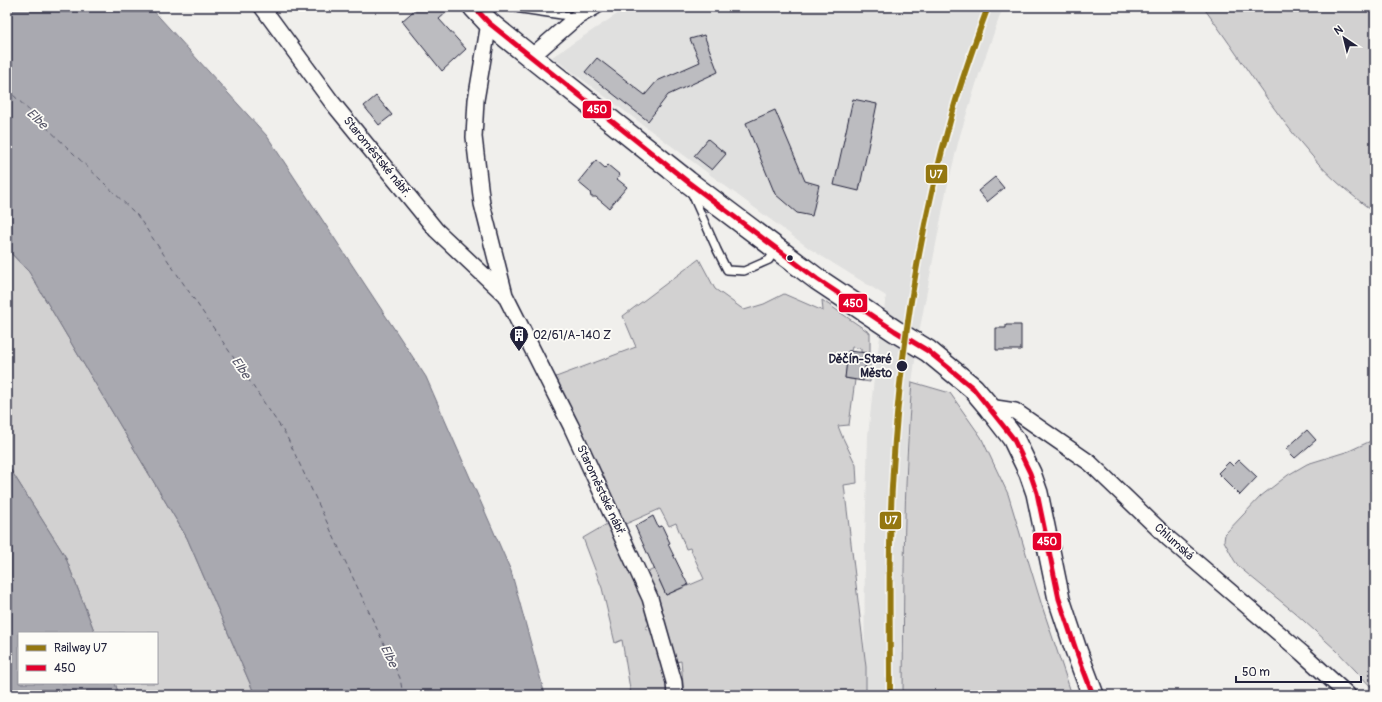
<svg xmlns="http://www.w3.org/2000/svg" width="1382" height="702" viewBox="0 0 1382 702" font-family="Pangolin,sans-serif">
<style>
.built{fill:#e0e0df}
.green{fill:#d2d1d1;stroke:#7a7a86}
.water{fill:#a9a9b0;stroke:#737381}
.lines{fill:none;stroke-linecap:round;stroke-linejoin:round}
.ferry{stroke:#58586a;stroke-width:1;stroke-dasharray:5 4;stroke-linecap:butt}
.building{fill:#bcbcc0;stroke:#22223b}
.lane-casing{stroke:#22223b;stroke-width:10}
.street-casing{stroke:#22223b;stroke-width:18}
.secondary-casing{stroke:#22223b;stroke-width:24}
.lane{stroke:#fdfcf7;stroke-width:7}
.street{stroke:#fdfcf7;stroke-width:15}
.secondary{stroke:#fdfcf7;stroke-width:21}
.bus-1-casing{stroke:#fdfcf7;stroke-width:8}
.bus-1{stroke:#e4002b;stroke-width:5}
.rail-1-casing{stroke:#fdfcf7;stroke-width:9}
.rail-1{stroke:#947710;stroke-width:6}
.bus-dot{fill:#22223b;stroke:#fdfcf7;stroke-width:1.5}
.labels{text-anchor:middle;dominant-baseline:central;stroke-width:3.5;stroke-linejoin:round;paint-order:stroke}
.street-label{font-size:12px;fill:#22223b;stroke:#fdfcf7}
.poi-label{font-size:12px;fill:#22223b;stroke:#fdfcf7;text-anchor:start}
.stop-label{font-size:12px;font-weight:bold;fill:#22223b;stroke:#fdfcf7;text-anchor:end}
.water-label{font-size:13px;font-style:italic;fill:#58586a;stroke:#fdfcf7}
.line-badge{stroke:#fdfcf7;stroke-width:1.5}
.badge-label{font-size:11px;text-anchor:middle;font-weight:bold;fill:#fff}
</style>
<rect width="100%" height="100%" fill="#f0efec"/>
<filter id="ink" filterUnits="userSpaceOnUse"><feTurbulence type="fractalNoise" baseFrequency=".025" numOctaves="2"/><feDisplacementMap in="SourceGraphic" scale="8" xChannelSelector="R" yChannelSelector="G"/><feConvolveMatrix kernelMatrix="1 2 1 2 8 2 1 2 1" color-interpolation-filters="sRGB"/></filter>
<g filter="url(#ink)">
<path class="built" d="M628,7h375l-24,68 -19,60 -14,57 -27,141 -7,49 -5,56 -3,103 -1,154h-39l1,-155 3,-104 6,-58 12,-82 -76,-47 -258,-192z"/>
<path class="green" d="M1203,7h172v206c-22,-17 -45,-35 -63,-57 -41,-46 -72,-100 -109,-149z
M7,249l22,23 158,266 68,157h-136l-4,-12h42v-50h-62l-30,-77 -58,-92z
M699,259l16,30 29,21 20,-6 20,-10 39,17 -1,-11 48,33v49l-7,-1 4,-28 -6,-1v-3l-9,-2 -1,4h-2l-4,27 10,2 -6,45 -11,1 4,10 14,29 1,18 -13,2 22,182v28h-182l-3,-34 -5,1 -34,-87 12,-6 12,26 38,-16 -14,-31 -4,1 -10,-26 -7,3 -9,-17 -39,17 -65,-149 80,-30 -13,-31z
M912,382l38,11 31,44 27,57 34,112 30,89h-169c1,-104 0,-209 9,-313z
M1375,439v252l-39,-41 -42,-38 -55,-45 -5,-7 -10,-19 1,-7 36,-38 27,-21 19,-11 42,-13z
M607,524l24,49 20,47 -5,8 9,5 9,28 5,34h-38l-9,-55 -7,3 -13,-55 -19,-50z"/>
<path class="water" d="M7,7h143l117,129 159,241 85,194 34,124h-290l-68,-157 -158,-266 -22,-23z
M7,464l58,92 30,77h-76v50h96l4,12h-112z"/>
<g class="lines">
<path class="ferry" d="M7,89l130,126 149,220 114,243 3,17"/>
</g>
<path class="building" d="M418,7h35l-14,12 27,30 -24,22 -40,-50z
M704,35l14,37 -50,23 -20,26 -63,-49 12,-14 48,37 12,-14 43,-19 -10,-23z
M376,96l16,19 -13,10 -15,-19z
M853,99l24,5 -18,87 -25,-6z
M775,110l30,71 14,4 -7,31 -15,-3 -22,-19 -29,-71z
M708,139l18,15 -14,16 -18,-14z
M596,160l9,8 3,-3 12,10 -3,4 10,8 -18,21 -13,-11h-5l-1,-5 -12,-10z
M995,177l9,11 -17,14 -9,-11z
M1006,325h15v25h-25v-22h10z
M848,351l19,2 -4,28 -18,-3z
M1307,430l9,10 -21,18 -9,-9z
M1239,460l18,17 -17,18 -22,-22 11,-11 4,4z
M653,516l5,11 4,-1 8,17 -2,1 20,41 -22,10 -31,-69z"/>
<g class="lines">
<g class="lane-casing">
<path id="lane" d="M508,7l67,10
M692,194l25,56 10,20 17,1 25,-11 6,-10"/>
</g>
<g class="street-casing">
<path id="street" d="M262,7l69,94 105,129 69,65
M489,23l-13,77 -2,37 8,67 23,91 66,131 79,172 24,84 1,13
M531,57l46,-40 18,-10
M989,407l26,4 75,52 79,76 133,114 46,42"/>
</g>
<g class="secondary-casing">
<path id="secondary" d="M474,7l15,16 42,34 157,125 129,97 78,52 33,20 45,37 16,19 24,31 17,35 7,20 5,24 17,82 17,51 17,45"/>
</g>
<use href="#lane" class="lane"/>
<use href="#street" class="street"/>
<use href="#secondary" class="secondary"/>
<g class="bus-1-casing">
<path id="bus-1" d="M474,7l15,16 199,159 129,97 78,52 33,20 45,37 40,50 17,35 7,20 22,106 17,51 17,45"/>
</g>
<use href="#bus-1" class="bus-1"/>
<g class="rail-1-casing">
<path id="rail-1" d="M890,695c0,-75 -2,-150 3,-225 7,-121 26,-240 59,-356 10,-36 23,-72 36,-107"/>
</g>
<use href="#rail-1" class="rail-1"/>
</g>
</g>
<defs>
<g id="building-pin" transform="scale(1)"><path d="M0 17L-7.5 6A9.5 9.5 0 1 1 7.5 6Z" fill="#22223b" stroke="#fdfcf7"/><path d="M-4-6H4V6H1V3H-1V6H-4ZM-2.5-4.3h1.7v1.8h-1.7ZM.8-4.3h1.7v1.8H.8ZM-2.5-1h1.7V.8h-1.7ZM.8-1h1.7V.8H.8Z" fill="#fff"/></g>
</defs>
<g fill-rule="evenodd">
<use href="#building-pin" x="519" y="335"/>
</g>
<g class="bus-dot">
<circle cx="790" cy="258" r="3.5"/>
<circle cx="902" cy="366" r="6"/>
</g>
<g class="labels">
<g class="street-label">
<text transform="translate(377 157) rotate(51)">Staroměstské nábř.</text>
<text transform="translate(601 491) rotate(65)">Staroměstské nábř.</text>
<text transform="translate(1174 542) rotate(42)">Chlumská</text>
</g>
<g class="poi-label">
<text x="533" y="335">O2/61/A-140 Z</text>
</g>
<g class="stop-label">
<text x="892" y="359">Děčín-Staré<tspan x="892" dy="14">Město</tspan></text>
</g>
<g class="water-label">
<text transform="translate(37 119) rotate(44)">Elbe</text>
<text transform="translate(241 368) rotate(56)">Elbe</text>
<text transform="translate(389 656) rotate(65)">Elbe</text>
</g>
</g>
<g class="line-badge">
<rect x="582" y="100" width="30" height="19" rx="4" fill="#e4002b"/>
<rect x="925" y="164" width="23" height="20" rx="4" fill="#947710"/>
<rect x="838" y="293" width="30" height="20" rx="4" fill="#e4002b"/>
<rect x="879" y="511" width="23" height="19" rx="4" fill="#947710"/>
<rect x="1032" y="532" width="30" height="19" rx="4" fill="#e4002b"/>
</g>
<g class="badge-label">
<text x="597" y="113">450</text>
<text x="936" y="178">U7</text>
<text x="853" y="307">450</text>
<text x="891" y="524">U7</text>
<text x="1047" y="545">450</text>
</g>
<rect width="1382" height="702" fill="none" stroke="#fdfcf7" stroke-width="24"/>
<rect x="12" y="12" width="1358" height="678" fill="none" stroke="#22223b" stroke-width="1.5" filter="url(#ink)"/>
<rect x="18" y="632" width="140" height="52" fill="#fdfcf7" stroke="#a5a5ac"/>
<rect x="26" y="645" width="20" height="6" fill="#947710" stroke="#a5a5ac"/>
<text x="54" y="652" font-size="12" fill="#22223b">Railway U7</text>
<rect x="26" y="665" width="20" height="6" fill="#e4002b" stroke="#a5a5ac"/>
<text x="54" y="672" font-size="12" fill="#22223b">450</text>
<g transform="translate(1344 38) rotate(325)" stroke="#fdfcf7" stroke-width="3" paint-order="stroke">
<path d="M0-3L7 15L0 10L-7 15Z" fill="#22223b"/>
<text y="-6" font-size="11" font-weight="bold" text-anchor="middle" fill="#22223b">N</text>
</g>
<path d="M1236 676v6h125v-6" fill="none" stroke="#22223b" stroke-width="2"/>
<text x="1242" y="676" font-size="12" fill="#22223b" stroke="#fdfcf7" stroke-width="3" paint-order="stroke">50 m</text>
</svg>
